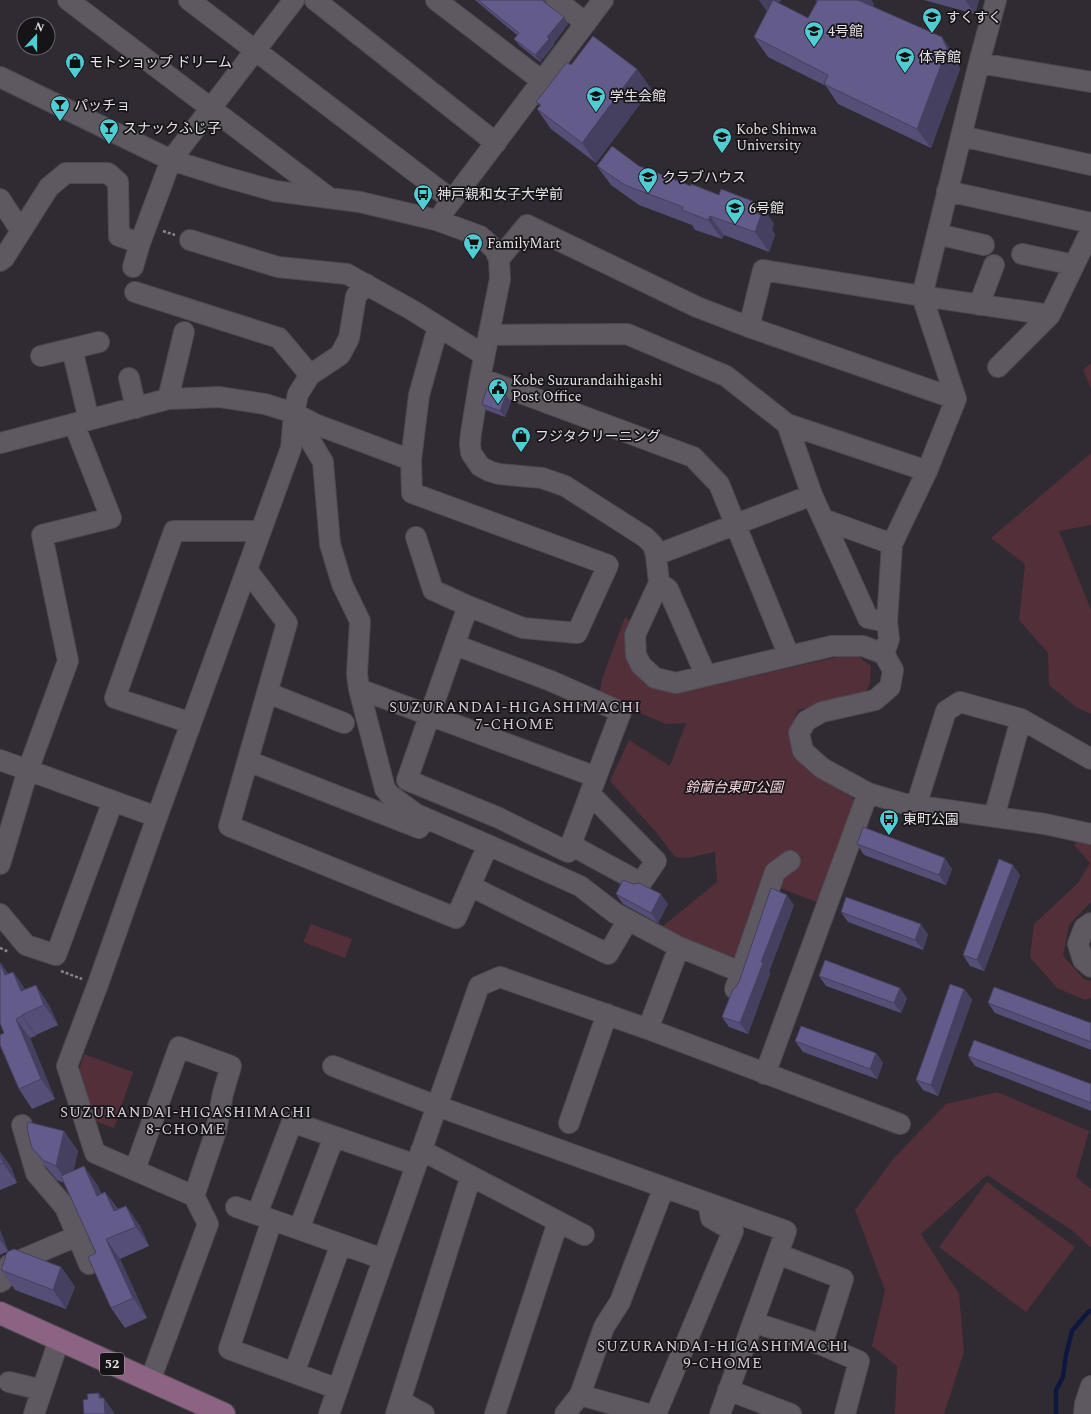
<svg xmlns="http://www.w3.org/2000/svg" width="1091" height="1414" viewBox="0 0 1091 1414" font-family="Spectral,'Noto Sans JP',serif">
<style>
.green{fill:#532f3a}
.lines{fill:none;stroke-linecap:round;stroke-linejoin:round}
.stream{stroke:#0e183e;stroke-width:4.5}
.minor-casing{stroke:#4e4950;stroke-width:22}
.major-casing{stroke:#4e4950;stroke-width:24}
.path{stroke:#88848b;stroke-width:2.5;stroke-dasharray:3 2;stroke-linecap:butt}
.minor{stroke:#5e5861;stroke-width:20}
.major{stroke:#8c6383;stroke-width:22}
.wall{fill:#554e76}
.shaded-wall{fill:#454060}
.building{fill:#635b89;stroke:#454060}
.labels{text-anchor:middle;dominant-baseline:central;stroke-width:3.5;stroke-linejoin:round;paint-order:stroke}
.shield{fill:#171418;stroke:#a8a4aa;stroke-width:1}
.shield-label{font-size:13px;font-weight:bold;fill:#e6e2e8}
.poi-label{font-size:14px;fill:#e6e2e8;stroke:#171418;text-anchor:start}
.park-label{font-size:14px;font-style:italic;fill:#f7d4dd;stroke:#171418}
.neighbourhood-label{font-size:15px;letter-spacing:1px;fill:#d4cdd7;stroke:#171418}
</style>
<rect width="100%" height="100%" fill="#302b33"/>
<path class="green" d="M1091,363v25l-8,-18z
M1091,453v72l-32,6 32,79v104l-15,-7 -27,-22 -1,-32 -29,-33 6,-56 -34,-26z
M625,617l8,6 25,66 22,4 174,-40 17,13 -1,17 -5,11 -67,16 -7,18 6,31 58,41 -36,103 -52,-20 -27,75 -45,-11 -33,-20 55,-45 -2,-30 -28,6 -12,-1 -19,-25 -46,-51 19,-41 41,26 16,-43 -20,1 -67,-28 3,-17z
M1079,840l12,4v58l-22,23 -6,31 21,23 7,2v17l-6,2 -28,-12 -27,-31 4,-33 44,-41 12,-20 -16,-18z
M311,924l41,15 -7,19 -42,-16z
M84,1054l49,18 -19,56 -24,-9 -12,-45z
M997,1092l92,39 -13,46 15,12v59l-18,-17 -86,-56 -66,59 38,60 5,58 -20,62h-49l2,-48 -25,-20 13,-56 -30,-80 39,-52 52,-54z
M987,1182l88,65 -49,65 -87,-65z"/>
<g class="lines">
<path class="stream" d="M1056,1414v-24l7,-13 3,-22 6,-24 16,-19 3,-1"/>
<g class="minor-casing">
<path id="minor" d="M68,0l260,197
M189,0l263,200
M315,0l181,143
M436,0l106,81
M556,0l30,23
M979,63l112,19
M0,77l171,83 54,17 50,14 85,11 76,18 44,16 7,6 8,8 4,9 1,20 -20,99 -9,55 -1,11 1,9 9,13 9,5 10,3 43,4 23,8 80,51 8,8 3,10 3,28 -24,52 1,20 5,10 14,13 21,5 156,-37h31l21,8 9,16 -3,17 -15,13 -53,12 -16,9 -7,12 4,18 19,17 46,25 37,11 140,20 46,10
M961,136l130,29
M947,191l144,32
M0,199l21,32
M444,211l159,-211
M937,234l47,11
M190,240l88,27 69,7 65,36 72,45
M1022,254l52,11
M499,259l28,-34 170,82 52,20 207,72
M0,261l4,-3 45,-71 17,-14h42l10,9 1,54 21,7
M133,267l7,-24 31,-83 123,-160
M135,292l144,46 31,37
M979,305l15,-40
M749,327l14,-57 159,26 128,19
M489,335l138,-1 99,42 61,48 140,47
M72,349l17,71
M41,356l58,-14
M998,367l52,-52 41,-85
M129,378l7,30
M480,378l213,79 26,27 70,172
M168,399l16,-67
M294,413l21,11 96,36
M787,424l25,71 56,123 19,4
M0,443l168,-44 51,-2 46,7 29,9 29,49 7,82 12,40 18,37 -3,53 2,15 26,100 5,6 26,19 72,31 92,41 35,27 64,34 62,25
M823,519l69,25
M416,537l17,53 35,16 55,22 54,5 31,-68 -196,-72 -1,-33 8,-65 19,-68
M656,555l156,-60
M247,570l40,53 -58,203 227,92 32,-73
M659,583l9,6 38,87
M455,645l96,36 70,31c-18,46 -35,93 -53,140l-69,-34 -92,-38 61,-174
M884,654l5,-15 -2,-17 5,-78 35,-73 29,-72 -34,-103 57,-233 17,-63
M359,689l237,88
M268,693l76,30
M191,723l-76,-25 59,-167h87
M0,760l157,57
M248,761l171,67 4,-5
M916,806l30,-95 14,-9 61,17 70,40
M994,817l27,-98
M571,845l70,38 15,-22 -66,-67
M0,864l28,-94 40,-109 -26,-126 69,-17 -37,-94
M470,886l138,68 20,-34
M0,914l26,31 30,10 57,-154
M1091,923l-7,5 -6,16 5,16 8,7
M735,989l40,-117 15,-11
M648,1029l31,-82
M333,1066l104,40 349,125 -66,183
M765,1074l103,-281
M569,1123l38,-109
M22,1125l14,48 29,34 24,57
M421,1150l163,85
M135,1169l44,-122 52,19 -8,27 -7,38 -22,65
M236,1207l147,52
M257,1214l35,-92 124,43
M272,1220l-43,129 109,40
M299,1229l35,-92
M778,1254l65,25 -21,66
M0,1282l2,-1 7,-16 68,-29
M753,1322l69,23 37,16 -14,53
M294,1373l47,-129
M150,1381l58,-157 -14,-28 -99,-43 -28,-87 31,-82 59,-167 134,-369 3,-35 4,-19 12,-19 30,-20 9,-17 7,-42 10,-12
M9,1382l33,8
M728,1390l63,24
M580,1395l68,19
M400,1401l24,13
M34,1414l25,-74
M329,1414l150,-428 21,-9 148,52 252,95
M396,1414l75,-238
M495,1414l63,-192
M565,1414l15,-19 24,-68 16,-25 44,-115
M656,1414l77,-183 -22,-13 -3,-15
M1084,1414l1,-10 6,-18"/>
</g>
<g class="major-casing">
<path id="major" d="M0,1313l224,101"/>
</g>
<path class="path" d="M163,231l12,4
M0,948l9,4
M61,971l21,8"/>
<use href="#minor" class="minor"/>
<use href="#major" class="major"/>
</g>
<path class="wall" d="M475,0h70v3l23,21 -15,20 1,1 -14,17 -21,-17 -5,-6 3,-4z
M759,0h22l-3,3 30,15 9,-17 -2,-1h56l3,4 -1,2 83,51 4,12 -29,79 -93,-44 -12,-18 -58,-29 -14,-20 13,-26z
M924,0h55l-4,14z
M571,65l66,4 14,20 -55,74 -45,-34 -14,-20 3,-3 -4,-4z
M597,166h42l52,20 28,9 41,9 14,20 -2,5 3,6 -6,17 -45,-17 -2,4 -27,-9 -3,-5 -53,-20 -28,-20z
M511,402l-6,15 -19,-7 -4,-6z
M857,844l95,25 -6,16 -82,-30z
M1020,875l-36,96 -14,-5 -7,-11z
M633,884l35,20 -10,19 -35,-19 -7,-10z
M794,905l-25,67 1,2 -22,60 -19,-7 -7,-10 14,-30z
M841,912l87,22 -5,16 -75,-28z
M0,962l8,12 5,-2 12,17 24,16 9,20 -22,10v1l-6,2 25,61 -23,10 -13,-20 -15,-56z
M819,976l88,22 -6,15 -75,-27z
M964,989l8,11 -34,96 -15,-6 -7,-10z
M988,1003l103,20v27l-96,-37z
M795,1041l81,12 7,10 -6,16 -74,-27z
M968,1056l123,28v27l-116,-45z
M64,1131l14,20 -5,20 25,15 3,8 4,-2 13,17 8,-3 14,20 9,20 -29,13 27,59 -22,10 -14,-20 -15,-55 -32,-70 -7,-3 -11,-13 -14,-19z
M0,1152l11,15 6,16 -17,7z
M0,1230l8,21 -8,4z
M61,1267l14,20 -9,22 -51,-19 -14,-20z"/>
<path class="shaded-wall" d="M759,0h22l-11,15z
M857,0h14l3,4 -3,4z
M965,0h14l-4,14z
M564,17l4,7 -15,20 1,1 -14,17 -5,-7 12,-18z
M942,37l14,20 4,12 -29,79 -14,-19z
M637,69l14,20 -55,74 -14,-20z
M760,204l14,20 -2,5 3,6 -6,17 -14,-20 1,-19z
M710,216l14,19 -2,4 -14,-19z
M506,395l5,7 -6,15 -5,-6z
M945,858l7,11 -6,16 -7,-10z
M1013,865l7,10 -36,96 -7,-11z
M661,894l7,10 -10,19 -7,-10z
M787,895l7,10 -25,67 1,2 -22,60 -8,-11 21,-61z
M921,924l7,10 -5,16 -8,-10z
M0,962l13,19 -8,-6z
M13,972l14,20 8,19 -14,-20z
M36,985l13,20 9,20 -14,-20z
M900,988l7,10 -6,15 -7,-10z
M964,989l8,11 -34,96 -7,-11z
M22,1015l14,20v1l-14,-20z
M16,1019l14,19 25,61 -14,-20z
M876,1053l7,10 -6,16 -7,-10z
M64,1131l14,20 -8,35 -14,-20z
M0,1152l11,15 6,16 -14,-20 -3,-8z
M84,1166l14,20 13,29 -14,-19z
M105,1192l14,20 9,19 -14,-20z
M126,1206l14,20 9,20 -13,-19z
M0,1230l8,21 -8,-11z
M106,1239l14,20 27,59 -14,-20z
M61,1267l14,20 -9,22 -13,-19z
M99,1393l5,8v-3l11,16h-10l-6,-16z"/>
<path class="building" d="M478,0h65l1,2 20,15 -17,20 2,2 -14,16 -21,-16 5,-6z
M773,0l35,18 10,-18h40l84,37 5,12 -30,80 -93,-45 4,-9 -74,-38z
M593,36l44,33 -55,74 -45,-34 4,-4 -5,-3 31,-40 4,3z
M612,146l27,20 52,20v-2l28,11 2,-6 39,15 -4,9 5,2 -6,17 -45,-16 -2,4 -26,-10 1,-3 -58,-22 -28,-19z
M487,388l19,7 -6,16 -18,-7z
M863,827l82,31 -6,17 -82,-31z
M999,859l14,6 -36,95 -14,-5z
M623,880l10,4 6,-1 22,11 -10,19 -35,-19z
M771,888l16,7 -26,67 2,1 -23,60 -18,-6 11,-28 3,-2 3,-5z
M846,897l75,27 -6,16 -74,-28z
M825,960l75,28 -6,15 -75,-27z
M0,963l5,12 8,-3 8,19 15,-6 8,20 -22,10v1l-6,3 25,60 -22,10 -19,-44v-10l4,-2 -4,-10z
M950,984l14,5 -33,96 -15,-5z
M994,987l97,36v19l-103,-39z
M801,1026l75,27 -6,16 -75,-28z
M974,1040l117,44v19l-123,-47z
M28,1122l36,9 -8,35 -13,-6 -11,-12 -5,-19z
M0,1155l3,8 -3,1z
M84,1166l13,30 8,-4 9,19 12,-5 10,21 -30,12 27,59 -22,10 -23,-51 8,-4 -35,-77z
M14,1249l47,18 -8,23 -52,-20 6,-18z
M99,1393v5h5l1,16h-21l-1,-14 5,-1 -1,-5z"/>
<defs>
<g id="university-pin" transform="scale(1)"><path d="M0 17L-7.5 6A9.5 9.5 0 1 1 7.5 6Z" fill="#51ccd2" stroke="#171418"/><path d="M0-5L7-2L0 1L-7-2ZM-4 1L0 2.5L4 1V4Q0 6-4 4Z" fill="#111"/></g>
<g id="shop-pin" transform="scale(1)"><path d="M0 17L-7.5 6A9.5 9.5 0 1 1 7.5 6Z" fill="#51ccd2" stroke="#171418"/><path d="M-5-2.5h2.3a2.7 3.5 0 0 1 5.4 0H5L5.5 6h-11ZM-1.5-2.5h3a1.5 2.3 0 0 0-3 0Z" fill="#111"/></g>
<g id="bar-pin" transform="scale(1)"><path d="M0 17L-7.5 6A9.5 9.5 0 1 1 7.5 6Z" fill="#51ccd2" stroke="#171418"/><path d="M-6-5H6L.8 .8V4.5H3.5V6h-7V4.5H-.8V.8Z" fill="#111"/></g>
<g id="bus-pin" transform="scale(1)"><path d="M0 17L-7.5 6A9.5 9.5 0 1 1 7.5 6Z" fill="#51ccd2" stroke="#171418"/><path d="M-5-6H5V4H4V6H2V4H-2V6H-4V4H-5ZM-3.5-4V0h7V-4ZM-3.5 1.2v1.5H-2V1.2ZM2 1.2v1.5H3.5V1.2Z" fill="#111"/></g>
<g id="supermarket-pin" transform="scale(1)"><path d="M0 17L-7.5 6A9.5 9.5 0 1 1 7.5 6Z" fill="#51ccd2" stroke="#171418"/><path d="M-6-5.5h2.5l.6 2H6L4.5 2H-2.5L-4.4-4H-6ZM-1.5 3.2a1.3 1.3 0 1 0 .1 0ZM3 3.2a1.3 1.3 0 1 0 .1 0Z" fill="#111"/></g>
<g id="civic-pin" transform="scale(1)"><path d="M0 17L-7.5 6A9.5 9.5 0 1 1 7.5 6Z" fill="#51ccd2" stroke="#171418"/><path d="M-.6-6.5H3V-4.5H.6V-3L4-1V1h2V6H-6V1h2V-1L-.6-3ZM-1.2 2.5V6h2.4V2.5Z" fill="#111"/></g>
</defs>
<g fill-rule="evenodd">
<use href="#university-pin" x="932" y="17"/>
<use href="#university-pin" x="814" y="31"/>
<use href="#university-pin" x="905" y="57"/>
<use href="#shop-pin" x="75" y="62"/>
<use href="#university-pin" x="596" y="96"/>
<use href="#bar-pin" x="60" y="105"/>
<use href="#bar-pin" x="109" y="128"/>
<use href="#university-pin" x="722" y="137"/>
<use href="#university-pin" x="648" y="177"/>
<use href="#bus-pin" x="423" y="194"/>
<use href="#university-pin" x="735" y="208"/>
<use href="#supermarket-pin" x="473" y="243"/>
<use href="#civic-pin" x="498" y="388"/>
<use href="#shop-pin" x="521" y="436"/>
<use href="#bus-pin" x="889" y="819"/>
</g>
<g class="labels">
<rect class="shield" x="100" y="1353" width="24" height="22" rx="3"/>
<g class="shield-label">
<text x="112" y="1364">52</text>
</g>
<g class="poi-label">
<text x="946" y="17">すくすく</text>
<text x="828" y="31">4号館</text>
<text x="919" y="57">体育館</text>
<text x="89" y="62">モトショップ ドリーム</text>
<text x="610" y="96">学生会館</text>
<text x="74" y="105">パッチョ</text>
<text x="123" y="128">スナックふじ子</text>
<text x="736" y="129">Kobe Shinwa<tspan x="736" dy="16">University</tspan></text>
<text x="662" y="177">クラブハウス</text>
<text x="437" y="194">神戸親和女子大学前</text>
<text x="749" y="208">6号館</text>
<text x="487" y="243">FamilyMart</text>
<text x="512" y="380">Kobe Suzurandaihigashi<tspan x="512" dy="16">Post Office</tspan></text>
<text x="535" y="436">フジタクリーニング</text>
<text x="903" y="819">東町公園</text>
</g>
<g class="park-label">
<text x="734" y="787">鈴蘭台東町公園</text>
</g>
<g class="neighbourhood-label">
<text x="515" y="707">SUZURANDAI-HIGASHIMACHI<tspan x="515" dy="17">7-CHOME</tspan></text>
<text x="186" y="1112">SUZURANDAI-HIGASHIMACHI<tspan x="186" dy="17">8-CHOME</tspan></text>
<text x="723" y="1346">SUZURANDAI-HIGASHIMACHI<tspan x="723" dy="17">9-CHOME</tspan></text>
</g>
</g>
<g transform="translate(36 36) rotate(21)"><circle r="19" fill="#171418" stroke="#6a666b"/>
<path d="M0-3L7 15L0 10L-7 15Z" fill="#51ccd2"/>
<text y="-6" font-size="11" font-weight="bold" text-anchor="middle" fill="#e6e2e8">N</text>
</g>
</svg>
